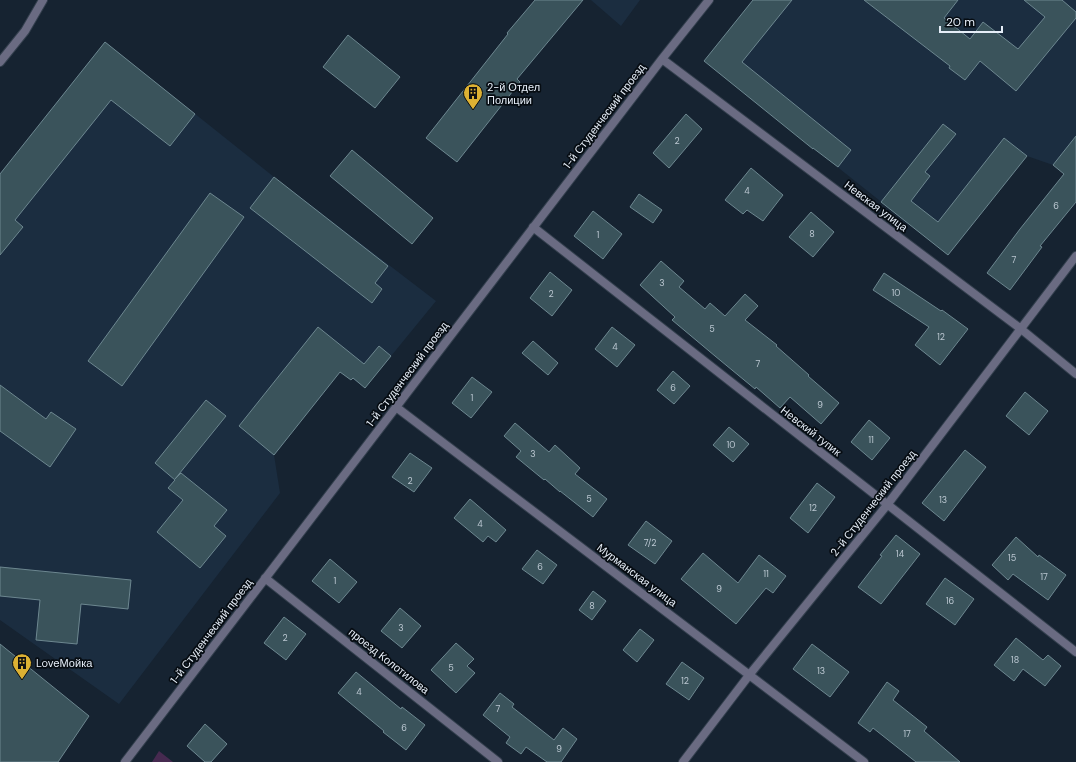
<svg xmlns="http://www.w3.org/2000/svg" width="1076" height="762" viewBox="0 0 1076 762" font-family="'DM Sans',sans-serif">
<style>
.built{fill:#1b2d40}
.green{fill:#462a50}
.building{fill:#3a535b;stroke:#6d8790}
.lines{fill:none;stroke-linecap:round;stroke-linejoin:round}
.lane-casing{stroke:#333f4d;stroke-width:10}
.street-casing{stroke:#333f4d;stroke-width:10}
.lane{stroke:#6a6b82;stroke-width:8}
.street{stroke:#6a6b82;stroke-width:8}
.labels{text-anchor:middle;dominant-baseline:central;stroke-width:3.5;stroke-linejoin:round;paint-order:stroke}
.number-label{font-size:9px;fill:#bbc7d1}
.poi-label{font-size:11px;fill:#e6eef8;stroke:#060c12;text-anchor:start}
.street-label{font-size:11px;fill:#e6eef8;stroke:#060c12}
</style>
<rect width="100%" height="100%" fill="#162331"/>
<path class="built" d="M591,0h49l-19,26z
M753,0h323v183l-23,-18 -26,-9 -79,99 -244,-194z
M105,42l169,135 162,124 -71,87 -12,-9 -2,1 -11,-8 -66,83 6,38 -161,211 -119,-84v-446z"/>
<path class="green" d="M159,751l14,11h-21z"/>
<path class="building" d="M535,0h48l-66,79 3,3 -63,80 -31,-24 82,-104 -1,-1z
M753,0h39l-50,62 109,88 -13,17 -25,-19v1l-109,-88z
M864,0h94l-14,18 26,21 13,-17 35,27 27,-32 -21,-17h38l14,12v6l-60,73 -36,-30 -15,19 -16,-12 1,-2z
M348,35l52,42 -25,31 -52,-41z
M105,42l90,72 -25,32 -59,-46 -96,120 8,7 -23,28v-81z
M686,114l16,15 -33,39 -16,-15z
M943,124l13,10 -31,38 5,4 -19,25 27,21 66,-84 23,18 -79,99 -67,-53z
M1076,136v66l-36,44 2,1 -32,43 -23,-17 33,-44 44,-55 -11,-9z
M352,150l81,68 -21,26 -82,-68z
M751,168l32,27 -20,26 -16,-11 -4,4 -18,-14z
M274,177l114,89 -13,17 7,6 -10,14 -122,-95z
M210,193l34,24 -122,169 -34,-25z
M639,194l23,16 -9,13 -23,-16z
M593,211l29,23 -19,25 -29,-23z
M811,212l23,20 -21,25 -24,-20z
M661,261l23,20 -5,6 26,22 5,-6 15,13 20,-22 13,12 -13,14 32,25 -1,1 33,29 -1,1 31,27 -18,21 -31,-27 -10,11 -24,-21 -1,2 -40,-33 -43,-36 3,-3 -35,-32z
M550,272l22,18 -20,26 -22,-18z
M884,273l57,38 1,-1 26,19 -28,36 -25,-20 14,-18 -56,-37z
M318,327l46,37 15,-18 12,10 -26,32 -12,-10 -2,2 -11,-8 -66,83 -35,-29z
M612,327l23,18 -18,22 -22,-18z
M533,341l25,22 -10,12 -26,-22z
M673,371l17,15 -16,18 -17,-14z
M472,377l20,15 -21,26 -19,-15z
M0,385l46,34 5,-7 25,17 -26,38 -50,-36z
M1025,392l23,19 -19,24 -23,-19z
M206,400l20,16 -51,63 6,-6 46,37 -13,16 12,10 -26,32 -43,-36 26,-32 -15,-12 7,-8 -20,-17z
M869,420l21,18 -18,22 -21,-18z
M515,423l34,29 6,-7 25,23 -5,6 32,25 -14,18 -33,-26v1l-15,-13 -1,1 -28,-23 5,-6 -17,-15z
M729,427l20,17 -16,18 -20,-17z
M965,450l21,17 -42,54 -22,-18z
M410,453l22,15 -18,24 -22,-15z
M817,483l18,14 -27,36 -18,-15z
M470,499l36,31 -10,12 -8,-6 -5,6 -29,-24z
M646,521l26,20 -17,23 -27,-19z
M896,535l24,19 -39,50 -23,-17 24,-31 -2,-1z
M1016,537l22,20 1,-2 27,20 -18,25 -35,-26 -5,6 -16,-15z
M537,550l20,15 -14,19 -21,-15z
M703,553l35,30 21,-28 27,21 -13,17 -7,-5 -30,36 -55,-45z
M330,559l27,23 -18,21 -27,-22z
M0,567l131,13 -3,29 -47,-5 -4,40 -41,-4 4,-40 -40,-4z
M945,578l29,21 -19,26 -29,-21z
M593,591l13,10 -14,19 -13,-10z
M400,608l21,18 -19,22 -21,-17z
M284,617l22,17 -20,26 -22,-17z
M640,629l14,11 -17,22 -14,-12z
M1016,638l27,22 5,-5 13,11 -16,20 -22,-17 -9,12 -20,-16z
M456,643l18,16 -7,7 8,7 -19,20 -25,-23z
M0,644l89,72 -31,46h-58z
M812,644l37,28 -19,25 -37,-28z
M682,662l22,16 -15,22 -23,-16z
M356,672l45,37 1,-2 23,18 -19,25 -23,-18 1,-1 -46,-38z
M887,682l12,9 -6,9 34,27 -3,4 36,31h-44l-43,-34 -3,4 -12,-9z
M500,693l14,11 -2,3 42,33 9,-12 14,11 -16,23h-14l-21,-15 -5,7 -15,-11 4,-6 -27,-22z
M205,724l22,20 -16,18h-6l-18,-16z"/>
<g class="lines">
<g class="lane-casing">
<path id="lane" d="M0,62l25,-31 18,-31"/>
</g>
<g class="street-casing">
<path id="street" d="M662,59l359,270 55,45
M533,227l543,425
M396,407l468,355
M265,578l233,184
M125,762l537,-703 47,-59
M683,762l67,-88 137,-169 189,-249"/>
</g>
<use href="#lane" class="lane"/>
<use href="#street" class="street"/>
</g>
<defs>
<g id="building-pin" transform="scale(1)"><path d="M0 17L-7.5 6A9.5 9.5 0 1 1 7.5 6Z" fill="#ddb133" stroke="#060c12"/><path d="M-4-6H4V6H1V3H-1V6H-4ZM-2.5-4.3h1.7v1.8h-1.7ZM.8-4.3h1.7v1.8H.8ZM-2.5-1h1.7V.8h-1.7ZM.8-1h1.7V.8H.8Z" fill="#111"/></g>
</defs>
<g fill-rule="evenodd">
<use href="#building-pin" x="473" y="93"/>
<use href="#building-pin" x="22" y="663"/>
</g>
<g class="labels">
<g class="number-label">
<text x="677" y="141">2</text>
<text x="747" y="191">4</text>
<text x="1056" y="206">6</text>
<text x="812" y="234">8</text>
<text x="598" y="235">1</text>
<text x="1014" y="260">7</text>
<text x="662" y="283">3</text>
<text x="896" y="293">10</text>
<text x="551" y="294">2</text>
<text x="712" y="329">5</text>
<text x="941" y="337">12</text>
<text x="615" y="347">4</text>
<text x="758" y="364">7</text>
<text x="673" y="388">6</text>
<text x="472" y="398">1</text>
<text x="820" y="405">9</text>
<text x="871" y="440">11</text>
<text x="731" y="445">10</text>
<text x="533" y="454">3</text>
<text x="410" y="481">2</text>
<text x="589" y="499">5</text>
<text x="943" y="500">13</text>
<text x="813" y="508">12</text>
<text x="480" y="524">4</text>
<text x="650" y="543">7/2</text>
<text x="900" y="554">14</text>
<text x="1012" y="558">15</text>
<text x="540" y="567">6</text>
<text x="766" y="574">11</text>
<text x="1044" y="577">17</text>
<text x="335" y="581">1</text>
<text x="719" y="589">9</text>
<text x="950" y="601">16</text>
<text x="592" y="606">8</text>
<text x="401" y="628">3</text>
<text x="285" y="638">2</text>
<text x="1015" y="660">18</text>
<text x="451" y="668">5</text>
<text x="821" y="671">13</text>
<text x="685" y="681">12</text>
<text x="359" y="692">4</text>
<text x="498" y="709">7</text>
<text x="404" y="728">6</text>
<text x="907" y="734">17</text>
<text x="559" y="749">9</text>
</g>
<g class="poi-label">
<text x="487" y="87">2-й Отдел<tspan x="487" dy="13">Полиции</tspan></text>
<text x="36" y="663">LoveМойка</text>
</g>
<g class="street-label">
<text transform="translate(604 116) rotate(-53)">1-й Студенческий проезд</text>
<text transform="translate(876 206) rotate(37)">Невская улица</text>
<text transform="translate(407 374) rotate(-53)">1-й Студенческий проезд</text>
<text transform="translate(811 431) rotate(38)">Невский тупик</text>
<text transform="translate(873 503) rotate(-52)">2-й Студенческий проезд</text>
<text transform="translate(637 575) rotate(37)">Мурманская улица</text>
<text transform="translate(211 631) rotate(-53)">1-й Студенческий проезд</text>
<text transform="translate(389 661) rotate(38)">проезд Колотилова</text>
</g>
</g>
<path d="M940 26v6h62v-6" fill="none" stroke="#e6eef8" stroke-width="2"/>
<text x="946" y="26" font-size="12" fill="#e6eef8" stroke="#060c12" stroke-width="3" paint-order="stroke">20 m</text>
</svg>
